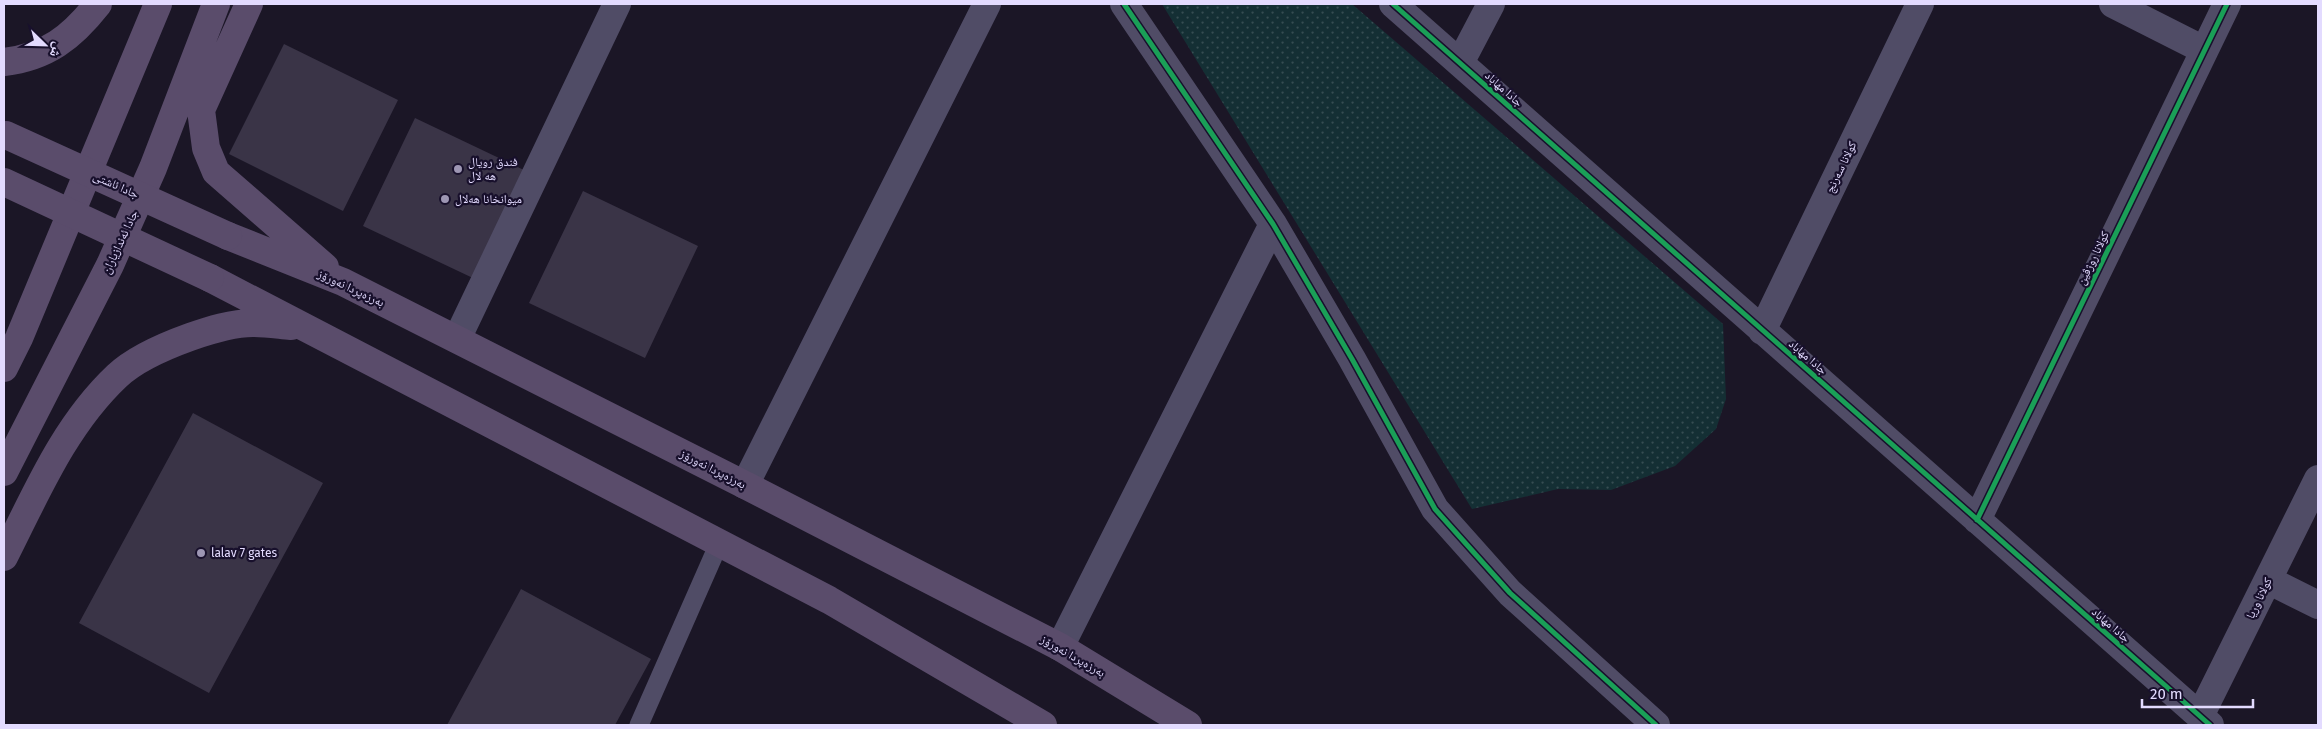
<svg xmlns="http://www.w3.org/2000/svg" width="2322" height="729" viewBox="0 0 2322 729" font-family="'Fira Sans','Noto Naskh Arabic',sans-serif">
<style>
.park{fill:url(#park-dots)}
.building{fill:#3a3447}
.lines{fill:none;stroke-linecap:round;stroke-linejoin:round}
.lane{stroke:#504c66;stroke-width:19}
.street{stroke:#504c66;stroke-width:28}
.primary{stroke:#5a4c6b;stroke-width:28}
.primary-bridge{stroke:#5a4c6b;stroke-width:28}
.cycleway-casing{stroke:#18102c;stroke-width:8}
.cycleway{stroke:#1a9f57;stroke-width:5}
.poi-dot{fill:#9d96b3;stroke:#18102c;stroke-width:2}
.labels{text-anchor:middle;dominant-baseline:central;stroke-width:4.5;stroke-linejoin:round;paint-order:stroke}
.street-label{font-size:12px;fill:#e3dbff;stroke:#18102c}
.poi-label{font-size:12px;fill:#e3dbff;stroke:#18102c;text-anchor:start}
</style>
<defs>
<pattern id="park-dots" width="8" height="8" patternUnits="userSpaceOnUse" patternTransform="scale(1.25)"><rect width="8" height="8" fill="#142f34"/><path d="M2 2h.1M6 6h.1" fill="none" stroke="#364d52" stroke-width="1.8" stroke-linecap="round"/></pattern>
</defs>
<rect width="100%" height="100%" fill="#1b1626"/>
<path class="park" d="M1162,4h190l371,320 3,75 -10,30 -41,37 -64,24 -53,-1 -86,20z"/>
<path class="building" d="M284,44l114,56 -55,111 -114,-57z
M415,118l111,53 -51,108 -112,-53z
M583,191l115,55 -53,112 -116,-55z
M193,413l130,70 -114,210 -130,-70z
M521,589l130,70 -36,66h-168z"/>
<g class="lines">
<path class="lane" d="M639,725l81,-184"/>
<path class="street" d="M1124,4l149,220 79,135 83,150 75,84 146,132
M1393,4l817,721
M2113,4l91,46
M1460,63l31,-59
M1762,331l158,-327
M457,339l160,-335
M745,485l242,-481
M1977,520l250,-516
M2268,580l50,25
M1060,647l213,-423
M2200,716l118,-237"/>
<path class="primary" d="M249,4l-48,106 5,38 10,24 109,95
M4,62c43,-5 68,-25 94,-58
M228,236l115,46 402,203 315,162 128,78
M210,278l619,322 214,125
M4,368l15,-30 139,-334
M4,472l106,-207 43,-97 63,-164
M4,557c32,-63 60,-131 113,-181 19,-18 48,-30 73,-39 20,-7 42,-14 63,-14 13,0 26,2 38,3"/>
<path class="primary-bridge" d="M6,135l222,101
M4,182l206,96"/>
<g class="cycleway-casing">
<path id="cycleway" d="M1124,4l149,220 79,135 83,150 75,84 146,132
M1393,4l817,721
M1977,520l250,-516"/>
</g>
<use href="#cycleway" class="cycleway"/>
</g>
<g class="poi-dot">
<circle cx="458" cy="169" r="5"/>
<circle cx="445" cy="199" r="5"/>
<circle cx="201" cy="553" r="5"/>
</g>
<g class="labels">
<g class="street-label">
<text transform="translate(1504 89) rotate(42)">جادا مهاباد</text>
<text transform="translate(1841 167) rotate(-64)">کولانا سەرنج</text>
<text transform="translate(116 185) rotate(24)">جادا ئاشتی</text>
<text transform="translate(120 242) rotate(-65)">جادا ئەندازیاران</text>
<text transform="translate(2093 258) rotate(-64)">کولانا روژڤین</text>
<text transform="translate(351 288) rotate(25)">بەرزەپردا نەورۆز</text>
<text transform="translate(1808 357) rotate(41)">جادا مهاباد</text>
<text transform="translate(713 469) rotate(27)">بەرزەپردا نەورۆز</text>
<text transform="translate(2259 598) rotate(-64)">کولانا وریا</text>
<text transform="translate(2111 625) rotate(41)">جادا مهاباد</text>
<text transform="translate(1073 656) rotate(30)">بەرزەپردا نەورۆز</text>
</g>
<g class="poi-label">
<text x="468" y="162">فندق رويال<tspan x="468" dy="14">هه لال</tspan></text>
<text x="455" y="199">میوانخانا هەلال</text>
<text x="211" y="553">lalav 7 gates</text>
</g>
</g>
<rect width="2322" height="729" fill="none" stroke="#e3dbff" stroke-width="10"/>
<g transform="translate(45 45) rotate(113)" stroke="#18102c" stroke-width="4" paint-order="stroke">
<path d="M0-4L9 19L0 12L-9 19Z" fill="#e3dbff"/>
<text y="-8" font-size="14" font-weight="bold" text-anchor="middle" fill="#e3dbff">ش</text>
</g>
<path d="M2142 699v8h111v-8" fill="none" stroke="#e3dbff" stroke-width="2.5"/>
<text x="2150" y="699" font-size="15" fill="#e3dbff" stroke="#18102c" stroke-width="4" paint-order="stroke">20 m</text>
</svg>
